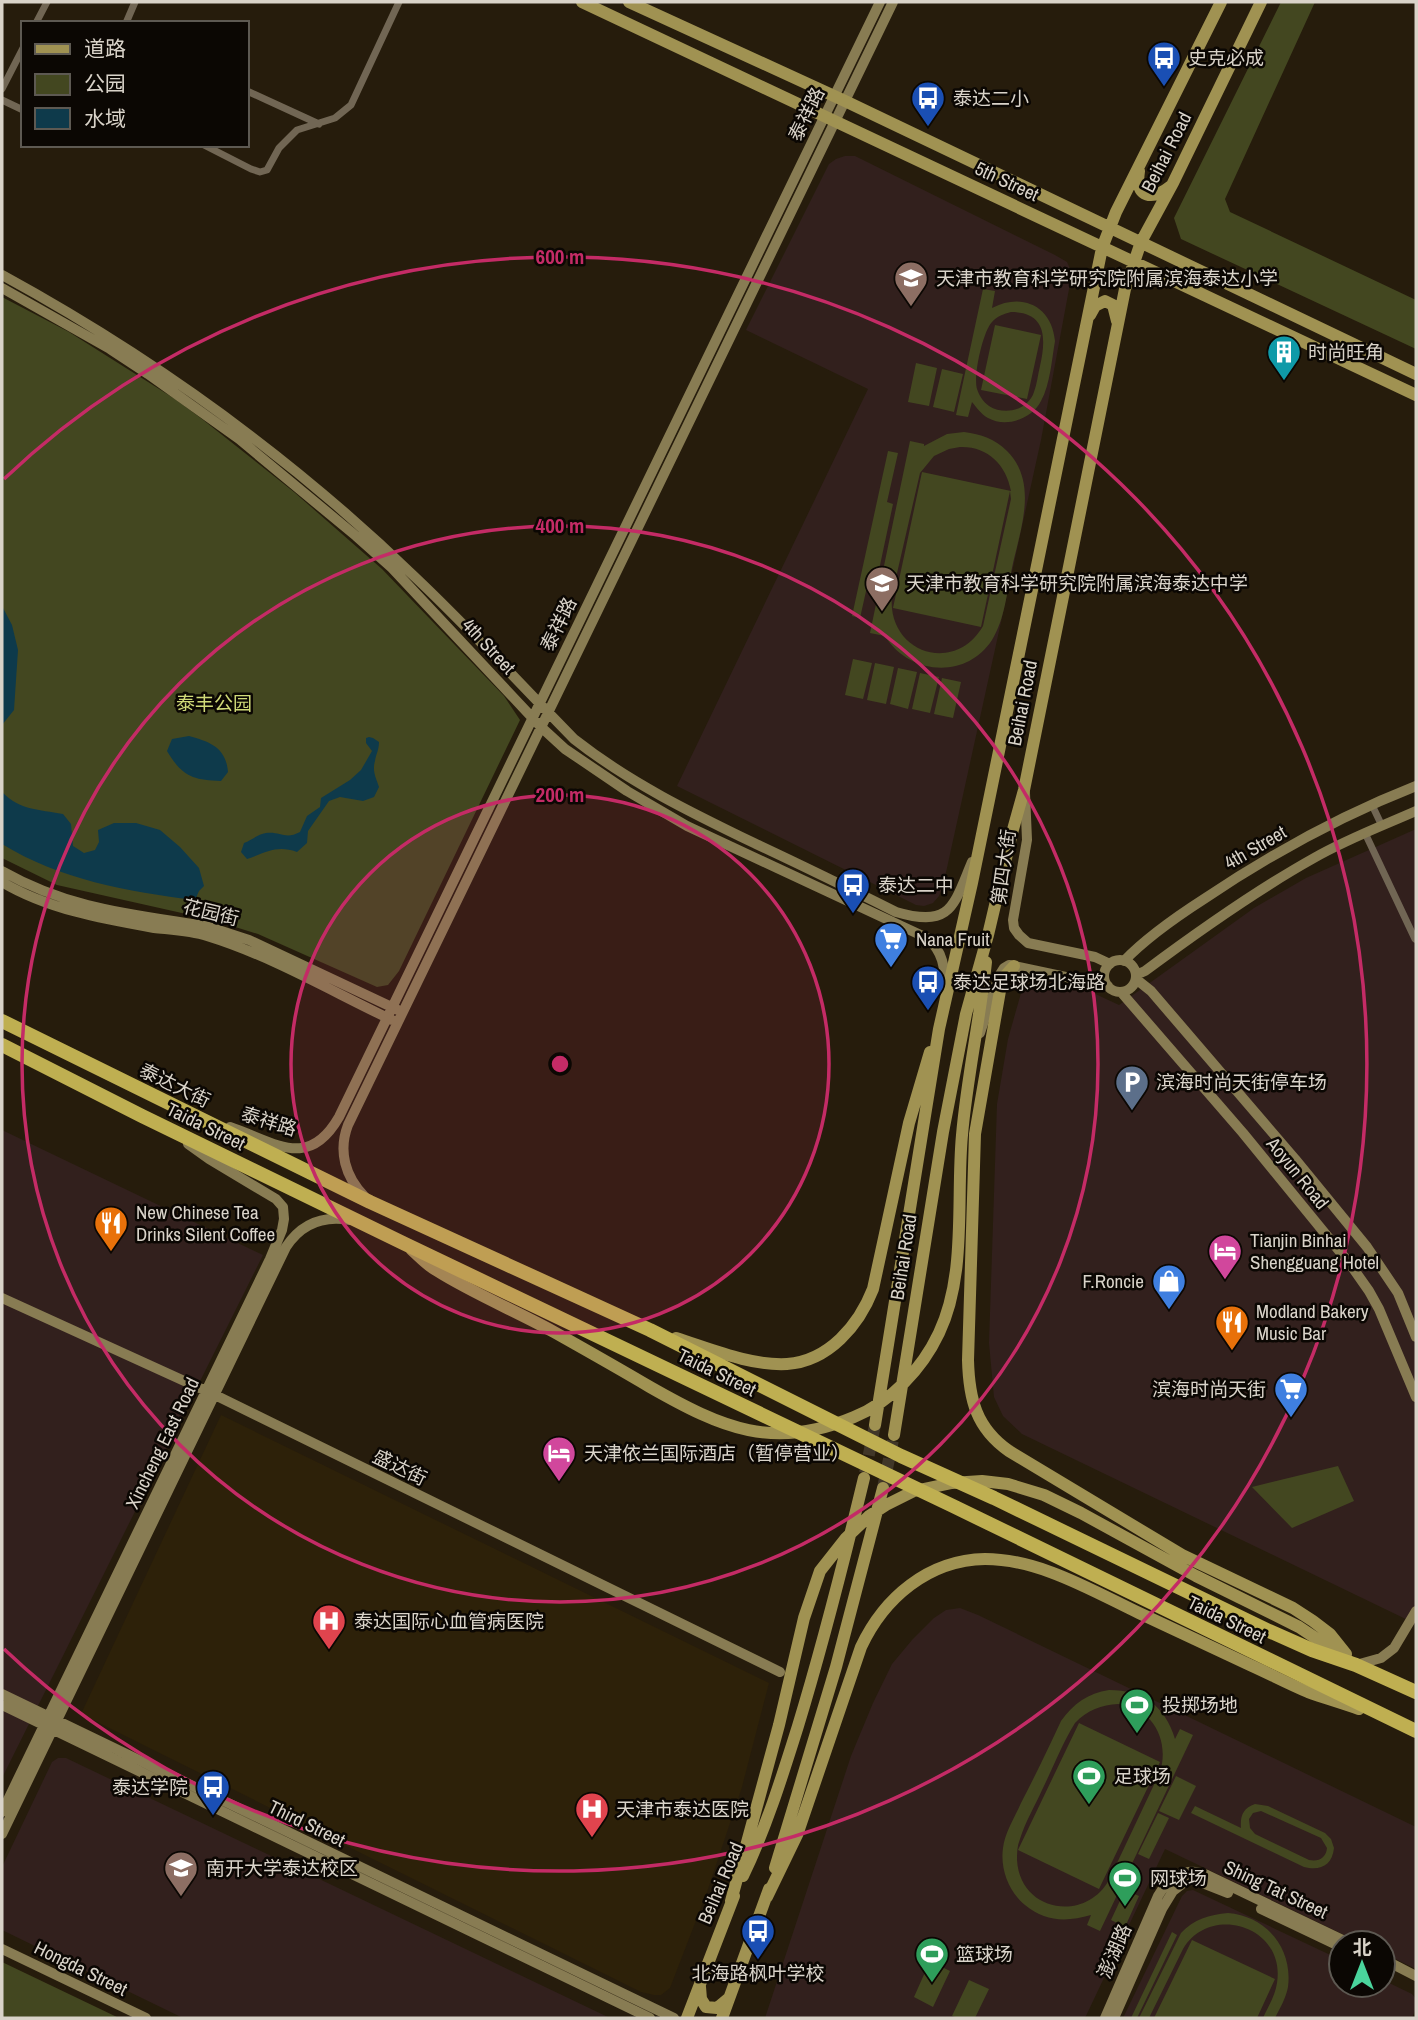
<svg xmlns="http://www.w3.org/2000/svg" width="1418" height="2020" viewBox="0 0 1418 2020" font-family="'Archivo Narrow','Noto Sans SC',sans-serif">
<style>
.commercial{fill:#32201d}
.built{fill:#2d2109}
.green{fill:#434720;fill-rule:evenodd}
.water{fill:#0e3a4b}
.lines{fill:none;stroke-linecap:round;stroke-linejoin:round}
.primary-tunnel{stroke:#413728;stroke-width:12;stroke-dasharray:12 6;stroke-linecap:butt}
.street{stroke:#716654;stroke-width:7}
.secondary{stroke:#887c53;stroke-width:10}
.primary{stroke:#a09252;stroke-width:12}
.highway{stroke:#bfaf51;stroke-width:14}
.ring{fill:none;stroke:#c42b66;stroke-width:3.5}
.labels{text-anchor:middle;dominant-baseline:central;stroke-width:5;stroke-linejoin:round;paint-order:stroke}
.poi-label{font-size:19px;fill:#d9d3c9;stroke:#0b0703;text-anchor:start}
.street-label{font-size:19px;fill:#d9d3c9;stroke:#0b0703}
.park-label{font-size:19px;fill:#d0da78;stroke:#0b0703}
.centre{fill:#c42b66;stroke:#0b0703;stroke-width:3.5}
.ring-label{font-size:21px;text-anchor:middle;font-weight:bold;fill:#c42b66;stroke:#0b0703;stroke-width:5;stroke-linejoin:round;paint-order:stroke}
</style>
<rect width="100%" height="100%" fill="#261c0c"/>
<path class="commercial" d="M845,156h10l200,99 12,7 5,11 -31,167 -98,446 -4,10 -6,7 -9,3 -8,-1 -239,-119 191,-397 -122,-59 83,-166 7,-5z
M1416,829v795l-394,-190 -19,-18 -9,-19 -5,-54 8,-239 11,-65 13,-46 13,-8 16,-2 39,8 30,14 135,-97 52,-30z
M2,1130l261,125 -261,523z
M960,1608l18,7 438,212v142l-33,-16v-10h-22l-196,-94 -80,169h-320l86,-262 22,-53 19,-39 20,-24 22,-22 12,-8z
M58,1758h8l544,260h-427l-181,-88v-63l50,-105z
M1193,1890l148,70v25h42v-5l29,14 4,5v9l-4,10h-289l59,-122 5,-5z"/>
<path class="built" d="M221,1415l548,268 -27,104 -35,105 -37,96 -9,7h-7l-13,-3 -560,-278z"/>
<path class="green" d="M1281,2h34l-90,197 5,13 186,88v49l-235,-110 -7,-21z
M983,289l12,2 -3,17c30,-16 60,-2 63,33 -3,17 -5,44 -14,60 -9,18 -35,27 -53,17 -7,-4 -11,-10 -16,-16l-4,15 -12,-2zM1011,312c36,0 35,27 29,54 -2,8 -3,18 -6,26 -6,18 -29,24 -45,14 -6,-4 -10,-11 -12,-17 -4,-13 6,-58 15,-67 5,-6 12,-8 19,-10z
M2,297l67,35 106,67 27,20 92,73 88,77 122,127 16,24 -121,251 -11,14 -11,2 -119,-53 -45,-14 -156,-35 -55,-27z
M995,325l46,10 -14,64 -46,-9z
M916,363l21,5 -8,38 -21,-4z
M942,369l21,5 -9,38 -21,-5z
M964,432c17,2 31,7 43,19 32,32 13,79 5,117 -5,23 -7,51 -20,72 -26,40 -83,35 -107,-4l-15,-3 40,-192 14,3v2l23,-12zM960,447c27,-1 46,17 51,44l-89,-19 -29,136 88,19 29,-136 1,8 -28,127c-29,50 -97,26 -91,-31l28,-122 14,-17 15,-7z
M888,451l10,2 -11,49 6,2 -14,66 -8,-1 -11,49 -8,-2z
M853,659l19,4 -9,36 -18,-4z
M875,663l19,4 -8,37 -19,-4z
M898,668l19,4 -9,37 -18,-5z
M920,673l19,4 -9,36 -18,-4z
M942,678l19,4 -8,36 -19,-4z
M1338,1466l16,35 -62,27 -40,-41z
M1109,1690c34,0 56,16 66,49l5,-10 13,6 -93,196 -13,-6 4,-10c-24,7 -46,7 -66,-10 -16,-13 -25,-36 -22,-57 2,-16 12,-31 18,-45 14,-27 27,-54 40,-82 12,-17 27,-28 48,-31zM1118,1704c34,3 52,36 42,68l-51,108c-24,43 -89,32 -92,-20 0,-7 0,-14 3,-21 5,-17 15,-33 22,-49 11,-22 20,-46 33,-67 12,-13 27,-18 43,-19z
M1079,1723l81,39 -61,127 -81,-39z
M1176,1776l20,10 -17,34 -20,-9z
M1255,1804l13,2 57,27 6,6 3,9c-2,18 -14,23 -30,19l-113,-54 4,-7 46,22c-1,-12 2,-20 14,-24zM1261,1811l60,27 6,10c-1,10 -8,14 -18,12l-54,-26 -5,-6 -1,-9 4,-6z
M1158,1813l11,5 -20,41 -11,-5z
M1125,1890l14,6 -14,31 -14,-7z
M1228,1913c38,3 65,35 60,74 -2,11 -8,21 -13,31h-12c5,-11 12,-22 14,-35 9,-57 -67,-80 -94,-34l-34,69h-10l42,-85c13,-14 28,-18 47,-20z
M1172,1932l5,3 -40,83h-6z
M1192,1940l83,39 -18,39h-103z
M930,1961l20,10 -17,36 -19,-10z
M2,1962l117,56h-117z
M969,1980l20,9 -14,29h-17l-6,-2z"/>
<path class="water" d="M2,606l10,19 6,25 -4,60 -12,15z
M189,736c22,6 37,12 39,36l-7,9c-29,-1 -39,-5 -54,-30l5,-12z
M369,737l4,1 6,4c0,8 -3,12 -4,19 -3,10 1,17 4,26l-5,10 -11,4 -23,-4 -11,4 -21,30 -1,12 -10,9c-20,-7 -30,0 -50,7l-6,-7 3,-9c8,-3 14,-9 22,-10 14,-2 19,7 34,-1l7,-16 13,-9 1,-9 29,-18 11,-10 11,-19 -6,-8v-5z
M2,792c19,19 36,17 61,22l8,10 2,22 11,7 11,-3 4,-8 -1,-12 16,-7h22l24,7 20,17 19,21 5,18 -5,5 -4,9c-67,-8 -136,-21 -193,-56z"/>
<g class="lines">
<path class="primary-tunnel" d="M865,1473l10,-48
M883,1488l11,-53"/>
<path class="street" d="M36,23l11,-21
M126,23l9,-21
M2,89l21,-41
M247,91l72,33
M2,100l21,10
M204,145l47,24 9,3 7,-2 12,-22 18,-18 38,-12 16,-13 48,-103
M1372,805l10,21
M1365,833l50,106"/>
<path class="secondary" d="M2,275c150,82 290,183 413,302 55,52 106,108 159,162 56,44 118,74 182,105 47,22 94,45 140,68 55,16 57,-5 76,-50
M2,288l108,61 38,25 91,65 117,97 36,32 149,159 24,22 62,42 60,35 240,112c16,13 18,30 18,50
M1025,793l2,47 -14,80 1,8 5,7 9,8 67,14 15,7
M2,871c67,38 129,43 204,55l43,14 149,70
M2,882c45,27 101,37 152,46 18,2 37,3 53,8 65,20 124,55 185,84
M1104 976a16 16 0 1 1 32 0a16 16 0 1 1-32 0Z
M1124,961c23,-24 52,-44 80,-62 67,-45 138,-84 212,-113
M1136,975l9,-4c55,-41 110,-80 169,-113 33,-19 68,-32 102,-47
M1136,979l15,12 144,168 72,88 31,46 18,44
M1121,992l122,141 107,131 19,27 10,18 37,88
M980,1033l19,-57 5,-8 5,-3 99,21
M230,1127c45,15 78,44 109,-10l541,-1115
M365,1197c-20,-20 -27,-46 -17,-72l545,-1123
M2,1298l213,97 565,277
M1356,1665l25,-7 13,-10 22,-37
M2,1694l672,324
M2,1705l648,313
M2,1812l268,-553 12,-29 2,-11 -1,-12 -7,-8 -67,-40 -21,-15
M2,1834l284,-587c15,-23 36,-32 64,-27
M1261,1909l80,38
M2,1949l144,69
M1383,1959l33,17
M1105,2018l53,-122c11,-19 27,-30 49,-21l142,68
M1114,2018l48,-109 11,-18 13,-10 9,-1 33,13"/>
<path class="primary" d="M582,2l834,393
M629,2l216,99 571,273
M1139,171c-4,27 13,30 32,15
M1090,315l5,-9 10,-5 8,4 4,16
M1014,966l-10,11 -3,8 -26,149 -7,226c1,39 8,68 41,91l173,104 111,53 20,13 17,13 16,20
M412,1250c8,7 15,15 24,20 36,23 80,41 118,62 32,18 64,36 96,55 72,41 123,64 204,30 37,-15 68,-48 85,-84 28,-59 17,-134 23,-198 5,-58 18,-115 24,-173
M676,1338c35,11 74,28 111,26 42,-3 72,-39 86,-75l36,-166 21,-71
M875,1425l64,-396 33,-146 130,-635 14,-36 105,-210
M894,1435l49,-303 23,-118 22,-79 24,-102 12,-43 101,-501 16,-47 32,-59 88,-181
M775,1868l61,-201 47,-179
M743,1876c23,-48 39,-99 55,-150 25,-82 46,-165 66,-248
M767,1897l30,-62 64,-188c23,-49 67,-87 124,-88 54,0 106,31 154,54 37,17 74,35 111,52 20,9 39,19 58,27 17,6 34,11 51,17
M731,1901l48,-176 25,-107 16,-47 26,-33 23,-22 17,-11 28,-14 38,-8 30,-2 26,3 36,11 37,18 115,63 103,51 48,32
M700,1987l1,12 5,8 11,1 12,-10
M687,2018l47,-122
M722,2018l47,-129"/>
<path class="highway" d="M2,1021l368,181 280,128 251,126 93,42 275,133 43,19 44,15 60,27
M2,1045l140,71 261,127 550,263 463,225"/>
</g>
<circle cx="560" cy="1064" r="269" fill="#c42b66" fill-opacity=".12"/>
<g class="ring">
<circle cx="560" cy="1064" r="269"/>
<circle cx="560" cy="1064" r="538"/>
<path d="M4 479A807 807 0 1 1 4 1649"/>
</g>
<defs>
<g id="bus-pin" transform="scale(1.75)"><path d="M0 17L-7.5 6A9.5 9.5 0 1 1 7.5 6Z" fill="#1a4fb4" stroke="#0b0703"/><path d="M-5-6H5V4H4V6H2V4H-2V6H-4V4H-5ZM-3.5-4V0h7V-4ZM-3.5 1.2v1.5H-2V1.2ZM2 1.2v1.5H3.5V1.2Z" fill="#fff"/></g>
<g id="school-pin" transform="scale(1.75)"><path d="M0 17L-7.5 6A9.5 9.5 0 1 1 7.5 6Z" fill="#8d6e63" stroke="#0b0703"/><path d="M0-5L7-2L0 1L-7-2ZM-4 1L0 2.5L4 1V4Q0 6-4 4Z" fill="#fff"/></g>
<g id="building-pin" transform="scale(1.75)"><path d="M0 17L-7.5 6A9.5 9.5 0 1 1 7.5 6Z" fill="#0f9aa8" stroke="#0b0703"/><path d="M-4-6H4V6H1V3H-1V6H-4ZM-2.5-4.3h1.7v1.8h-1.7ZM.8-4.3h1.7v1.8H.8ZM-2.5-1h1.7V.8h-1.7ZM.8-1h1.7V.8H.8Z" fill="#fff"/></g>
<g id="supermarket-pin" transform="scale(1.75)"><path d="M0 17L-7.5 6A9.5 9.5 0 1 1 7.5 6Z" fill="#3f7fe0" stroke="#0b0703"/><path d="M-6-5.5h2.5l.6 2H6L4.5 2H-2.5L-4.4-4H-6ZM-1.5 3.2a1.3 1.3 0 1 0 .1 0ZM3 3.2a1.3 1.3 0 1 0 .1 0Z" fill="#fff"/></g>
<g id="parking-pin" transform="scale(1.75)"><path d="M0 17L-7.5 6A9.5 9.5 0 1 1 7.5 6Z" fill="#5c6f8a" stroke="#0b0703"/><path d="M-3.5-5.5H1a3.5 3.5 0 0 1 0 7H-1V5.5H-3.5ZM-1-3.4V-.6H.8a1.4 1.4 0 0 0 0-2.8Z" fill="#fff"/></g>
<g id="restaurant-pin" transform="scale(1.75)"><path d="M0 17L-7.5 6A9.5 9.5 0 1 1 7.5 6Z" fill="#e8710a" stroke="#0b0703"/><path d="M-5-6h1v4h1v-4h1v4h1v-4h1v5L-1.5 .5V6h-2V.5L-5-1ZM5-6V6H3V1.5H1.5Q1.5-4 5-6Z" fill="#fff"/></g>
<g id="hotel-pin" transform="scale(1.75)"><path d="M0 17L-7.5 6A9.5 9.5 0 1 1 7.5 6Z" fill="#d1479c" stroke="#0b0703"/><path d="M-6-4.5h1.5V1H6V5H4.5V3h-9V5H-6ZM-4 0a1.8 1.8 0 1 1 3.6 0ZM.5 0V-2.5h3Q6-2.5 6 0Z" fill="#fff"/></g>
<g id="shop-pin" transform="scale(1.75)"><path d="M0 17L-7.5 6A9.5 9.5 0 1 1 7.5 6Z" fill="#3f7fe0" stroke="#0b0703"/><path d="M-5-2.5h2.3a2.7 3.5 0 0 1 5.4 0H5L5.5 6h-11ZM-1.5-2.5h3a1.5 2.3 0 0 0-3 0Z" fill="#fff"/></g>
<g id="hospital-pin" transform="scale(1.75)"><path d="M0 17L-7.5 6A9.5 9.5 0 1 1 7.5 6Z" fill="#e0444e" stroke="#0b0703"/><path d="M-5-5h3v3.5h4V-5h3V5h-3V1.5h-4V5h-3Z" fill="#fff"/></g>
<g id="stadium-pin" transform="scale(1.75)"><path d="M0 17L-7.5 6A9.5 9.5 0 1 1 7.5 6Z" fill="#2e9e5b" stroke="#0b0703"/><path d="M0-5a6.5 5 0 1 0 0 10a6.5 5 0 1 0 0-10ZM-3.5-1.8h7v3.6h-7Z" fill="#fff"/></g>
<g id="university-pin" transform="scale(1.75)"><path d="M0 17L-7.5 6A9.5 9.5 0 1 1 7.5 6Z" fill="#8d6e63" stroke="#0b0703"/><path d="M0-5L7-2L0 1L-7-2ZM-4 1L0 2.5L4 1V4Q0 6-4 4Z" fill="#fff"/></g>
</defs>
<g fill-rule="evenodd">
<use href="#bus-pin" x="1164" y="58"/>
<use href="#bus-pin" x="928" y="98"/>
<use href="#school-pin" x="911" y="278"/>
<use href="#building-pin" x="1284" y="352"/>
<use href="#school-pin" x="882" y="583"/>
<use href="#bus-pin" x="853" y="885"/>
<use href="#supermarket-pin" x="891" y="939"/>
<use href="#bus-pin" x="928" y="982"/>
<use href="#parking-pin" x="1132" y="1082"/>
<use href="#restaurant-pin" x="111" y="1223"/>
<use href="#hotel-pin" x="1225" y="1251"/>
<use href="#shop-pin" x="1169" y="1281"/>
<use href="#restaurant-pin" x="1232" y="1322"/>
<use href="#supermarket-pin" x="1291" y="1389"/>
<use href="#hotel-pin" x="559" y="1453"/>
<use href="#hospital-pin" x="329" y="1621"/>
<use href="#stadium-pin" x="1137" y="1705"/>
<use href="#stadium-pin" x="1089" y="1776"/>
<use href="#bus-pin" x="213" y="1787"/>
<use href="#hospital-pin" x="592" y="1809"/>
<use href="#university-pin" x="181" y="1868"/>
<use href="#stadium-pin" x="1125" y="1878"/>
<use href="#bus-pin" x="758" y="1931"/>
<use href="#stadium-pin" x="932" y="1954"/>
</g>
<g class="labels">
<g class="poi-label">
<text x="1188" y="58">史克必成</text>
<text x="953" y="98">泰达二小</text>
<text x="936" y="278">天津市教育科学研究院附属滨海泰达小学</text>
<text x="1308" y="352">时尚旺角</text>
<text x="906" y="583">天津市教育科学研究院附属滨海泰达中学</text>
<text x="878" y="885">泰达二中</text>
<text x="916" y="939">Nana Fruit</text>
<text x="953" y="982">泰达足球场北海路</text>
<text x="1156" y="1082">滨海时尚天街停车场</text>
<text x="136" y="1212">New Chinese Tea<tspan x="136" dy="22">Drinks Silent Coffee</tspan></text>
<text x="1250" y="1240">Tianjin Binhai<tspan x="1250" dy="22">Shengguang Hotel</tspan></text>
<text x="1144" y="1281" text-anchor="end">F.Roncie</text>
<text x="1256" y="1311">Modland Bakery<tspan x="1256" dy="22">Music Bar</tspan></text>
<text x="1266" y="1389" text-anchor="end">滨海时尚天街</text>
<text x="584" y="1453">天津依兰国际酒店（暂停营业）</text>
<text x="354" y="1621">泰达国际心血管病医院</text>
<text x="1162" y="1705">投掷场地</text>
<text x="1114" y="1776">足球场</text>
<text x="188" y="1787" text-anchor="end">泰达学院</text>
<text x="616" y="1809">天津市泰达医院</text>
<text x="206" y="1868">南开大学泰达校区</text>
<text x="1150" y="1878">网球场</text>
<text x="956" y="1954">篮球场</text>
<text x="758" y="1973" text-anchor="middle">北海路枫叶学校</text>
</g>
<g class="street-label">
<text transform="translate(806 114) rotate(-64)">泰祥路</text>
<text transform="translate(1166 152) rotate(-63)">Beihai Road</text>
<text transform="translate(1007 181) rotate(25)">5th Street</text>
<text transform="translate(558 624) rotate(-64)">泰祥路</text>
<text transform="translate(489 646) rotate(47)">4th Street</text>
<text transform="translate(1022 703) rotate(-79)">Beihai Road</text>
<text transform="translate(1255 847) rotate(-30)">4th Street</text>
<text transform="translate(1003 867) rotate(-82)">第四大街</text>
<text transform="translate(211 912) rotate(14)">花园街</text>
<text transform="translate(175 1085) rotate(26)">泰达大街</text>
<text transform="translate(269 1121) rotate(17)">泰祥路</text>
<text transform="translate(206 1126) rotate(26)">Taida Street</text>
<text transform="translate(1298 1173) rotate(51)">Aoyun Road</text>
<text transform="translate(903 1257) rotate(-81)">Beihai Road</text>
<text transform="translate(717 1372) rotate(26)">Taida Street</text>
<text transform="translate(162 1443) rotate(-64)">Xincheng East Road</text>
<text transform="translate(400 1467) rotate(26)">盛达街</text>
<text transform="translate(1227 1619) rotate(26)">Taida Street</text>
<text transform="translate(307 1823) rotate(26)">Third Street</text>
<text transform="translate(720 1883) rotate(-67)">Beihai Road</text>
<text transform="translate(1276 1889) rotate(25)">Shing Tat Street</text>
<text transform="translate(1114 1951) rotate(-67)">澎湖路</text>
<text transform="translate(81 1968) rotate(26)">Hongda Street</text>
</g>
<g class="park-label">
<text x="214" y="703">泰丰公园</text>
</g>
</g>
<circle cx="560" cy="1064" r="10" class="centre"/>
<g class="ring-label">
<text x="560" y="264">600 m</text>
<text x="560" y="533">400 m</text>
<text x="560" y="802">200 m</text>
</g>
<rect width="1418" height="2020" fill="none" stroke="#d9d3c9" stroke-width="7"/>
<rect x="21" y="21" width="228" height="126" fill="#0b0703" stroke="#5d5952" stroke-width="2"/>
<rect x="35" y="44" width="35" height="10" fill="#a09252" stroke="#5d5952" stroke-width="2"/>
<text x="84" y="56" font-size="21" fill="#d9d3c9">道路</text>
<rect x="35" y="74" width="35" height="21" fill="#434720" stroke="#5d5952" stroke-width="2"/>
<text x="84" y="91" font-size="21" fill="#d9d3c9">公园</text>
<rect x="35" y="108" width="35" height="21" fill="#0e3a4b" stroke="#5d5952" stroke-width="2"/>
<text x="84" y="126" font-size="21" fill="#d9d3c9">水域</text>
<g transform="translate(1362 1964)"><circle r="33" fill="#0b0703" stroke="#5d5952" stroke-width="2"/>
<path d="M0-5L12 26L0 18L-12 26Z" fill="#4ad49c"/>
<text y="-10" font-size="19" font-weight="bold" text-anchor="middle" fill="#d9d3c9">北</text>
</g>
</svg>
